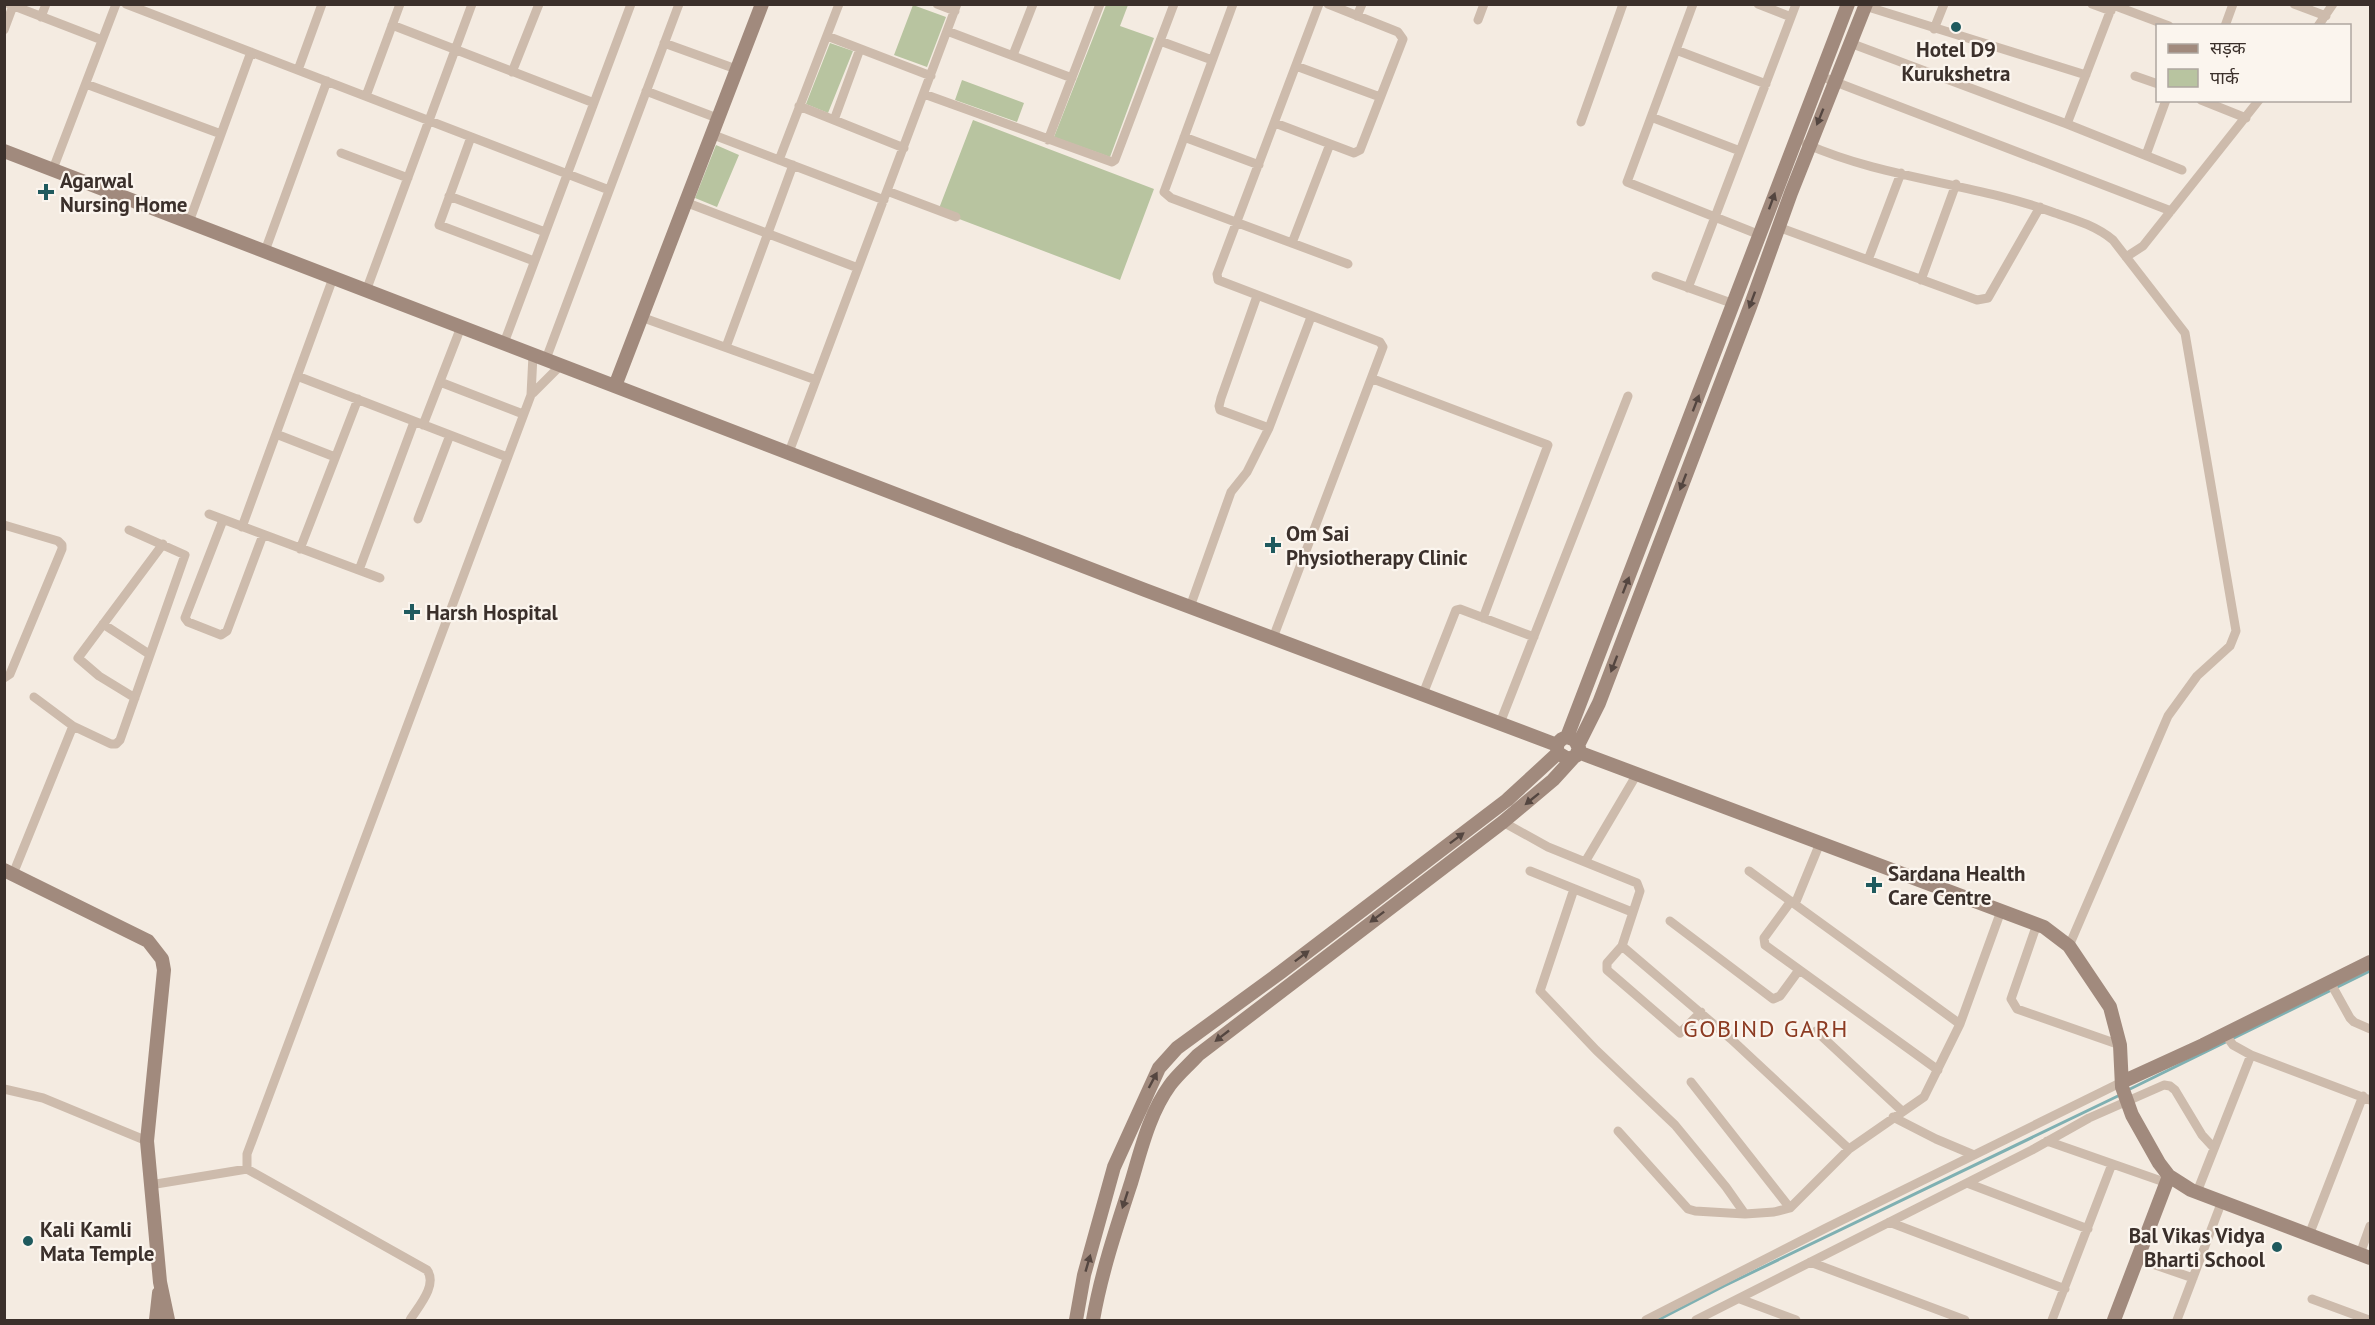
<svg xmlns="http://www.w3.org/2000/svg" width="2375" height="1325" viewBox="0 0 2375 1325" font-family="'PT Sans','Noto Sans Devanagari',sans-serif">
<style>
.green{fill:#b8c4a0}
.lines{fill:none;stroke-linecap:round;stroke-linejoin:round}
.stream{stroke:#7fb0b2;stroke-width:3}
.street{stroke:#cdbbac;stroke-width:9}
.secondary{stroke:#a18a7d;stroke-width:14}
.oneway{fill:#544640}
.poi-dot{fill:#1f5a5e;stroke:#fbf5ee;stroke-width:2}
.labels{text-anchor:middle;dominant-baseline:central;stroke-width:4.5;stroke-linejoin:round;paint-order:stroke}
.poi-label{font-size:21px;font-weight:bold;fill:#3b302b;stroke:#fbf5ee;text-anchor:start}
.quarter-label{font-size:24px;letter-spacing:1.5px;fill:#8c3b22;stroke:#fbf5ee}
</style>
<rect width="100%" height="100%" fill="#f4ebe1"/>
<path class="green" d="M913,5l33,12 -19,50 -33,-12z
M1106,5h22l-8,21 34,12 -44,119 -56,-20z
M830,43l23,8 -25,62 -22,-9z
M962,80l62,23 -7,19 -62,-22z
M973,120l181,69 -34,91 -182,-69z
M716,145l23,10 -22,52 -22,-9z"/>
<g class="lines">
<path class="stream" d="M2128,1090l242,-119
M1658,1320l66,-34 396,-191"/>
<path class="street" d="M9,4l93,36
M126,4l483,186
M937,4l18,7
M1233,4l-69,188 7,6 177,66
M1693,4l-66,178 133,53
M1758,4l33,13
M2092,4l19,7
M2294,4l32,12
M2113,5l56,21
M1865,6l221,69
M1357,16l5,-12
M41,17l5,-13
M1478,20l6,-16
M392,25l202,78
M2225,26l8,-22
M2318,26l15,-22
M1934,29l10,-25
M4,30l9,-24
M947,31l125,47
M827,36l104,40
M1160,41l52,19
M664,43l72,26
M1850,43l217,81 115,46
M1676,50l90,34
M1013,55l20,-51
M1296,66l84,31
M298,70l24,-66
M512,72l27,-68
M1820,76l351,135
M2135,76l23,8
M86,84l135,50
M646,91l71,27
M924,94l188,68 3,-2 59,-156
M366,96l34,-92
M2201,100l45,18
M799,106l105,42
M1651,117l89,34
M834,120l26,-71
M1581,122l42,-118
M1275,123l79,30 6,-3 43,-111 -5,-7 -70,-28
M2067,124l46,-120
M711,134l173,66
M471,137l-32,88 95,36
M1184,137l75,28
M1048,140l52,-136
M1806,144c79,35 168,39 249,69 21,7 41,13 58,27l72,93 51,298 -6,15 -33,30 -29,40 -99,230
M341,153l67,25
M2146,155l20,-55
M779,160l60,-156
M53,169l63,-165
M887,191l69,26
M449,196l96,36
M685,202l173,66
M189,222l62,-170
M1778,227l199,73 11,-2 52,-91
M1292,243l38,-99
M265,251l62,-170
M2126,257l17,-11 116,-146
M1868,260l33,-87
M1656,276l78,28
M1921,280l35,-96
M1688,288l108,-284
M366,291l106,-287
M1257,296l-36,102 -2,8 1,4 49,18 42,-111
M641,317l175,63
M504,343l127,-339
M726,347l67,-182
M546,359l133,-355
M297,376l153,59 -32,84
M1373,379l175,66 -65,173
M440,382l83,32
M533,393l28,-28
M423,425l38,-98
M276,434l59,23
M450,435l57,22
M789,452l168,-448
M209,514l171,64
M223,520l-38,98 3,4 33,13 6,-4 36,-96
M4,525l54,16 4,4v4l-52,125 -6,4
M242,527l91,-249
M300,549l58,-150
M359,570l55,-148
M1190,607l41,-115 16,-20 22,-44
M103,624l46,30
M1273,638l110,-291 -3,-5 -162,-62 -1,-6 102,-270
M1423,694l33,-84 4,-1 74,28
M34,697l39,29 38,18h5l4,-4 65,-185 -56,-25
M135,698l-36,-22 -21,-18 85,-114
M1500,723l128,-327
M1503,822l45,25 89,36 3,8 -18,55 -15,17v7l73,63 21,-21
M1585,862l52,-88
M1530,871l102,41
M1749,871l211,153
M13,874l60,-148
M1574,889l-34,102 56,59 79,75 51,62 19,27
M1791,901l-27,37 1,7 173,125
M1795,904l25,-61
M1670,921l103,78 7,-3 19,-26
M2037,924l-26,75 6,10 103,36
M1622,946l109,93 118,110
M2330,982l20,36 4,4 16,7
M1816,1031l86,80
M2225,1034l8,11 18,10 119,45
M1691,1082l99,126
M4,1089l39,9 104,43
M1893,1117l43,22 38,16
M1618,1131l70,78 7,2 50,3 29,-2 16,-4 59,-59 75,-52 36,-73 41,-113
M2047,1141l120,42
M247,1169v-15l284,-759 2,-40
M1967,1183l121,46
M150,1185l97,-16 180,101c11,15 -9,37 -17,50
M2197,1192l54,-137
M1889,1222l176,67
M2309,1235l54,-139
M2360,1254l10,-28
M2138,1259l55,19
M1810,1262l155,58
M1740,1299l56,21
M2312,1299l57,21
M1646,1320l180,-92 296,-146
M1696,1320l336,-170 57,-32 75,-33 6,1 5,4 27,45 12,13
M2052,1320l60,-156
M2177,1320l45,-119"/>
<path class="secondary" d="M4,151l1141,439 412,155
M615,386l147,-382
M1567,737l8,3 4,8 -3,8 -8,3 -10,-6c-3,-8 1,-14 9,-16l281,-733
M1578,745l21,-42 151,-396 41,-114 75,-189
M1578,752l466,175 25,19 41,61 10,38 2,42 10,28 27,48 10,13 22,14 179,68
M4,870l144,71 14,18 2,11 -17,171 13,141 8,38
M2122,1082l81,-37 167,-83
M156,1320l3,-27
M1076,1320l8,-45 30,-108 45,-99 18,-20 104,-76 226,-172 51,-47
M1093,1320c8,-46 23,-91 38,-137 10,-33 18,-69 39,-98 8,-11 19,-20 28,-30l305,-233 50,-42 20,-22
M2114,1320l55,-144"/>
</g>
<defs><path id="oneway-solid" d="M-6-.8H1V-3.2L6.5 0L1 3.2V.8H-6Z" transform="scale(1.5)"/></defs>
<g class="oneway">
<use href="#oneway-solid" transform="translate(1820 117) rotate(112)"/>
<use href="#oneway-solid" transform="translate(1772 201) rotate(-70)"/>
<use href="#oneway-solid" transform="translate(1752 300) rotate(110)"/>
<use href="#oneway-solid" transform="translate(1696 403) rotate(-69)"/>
<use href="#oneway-solid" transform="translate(1683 482) rotate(111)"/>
<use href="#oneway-solid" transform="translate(1626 585) rotate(-69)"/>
<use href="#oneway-solid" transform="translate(1614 664) rotate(111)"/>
<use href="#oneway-solid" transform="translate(1532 799) rotate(141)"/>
<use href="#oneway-solid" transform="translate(1457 838) rotate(-37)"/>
<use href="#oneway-solid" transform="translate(1377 917) rotate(143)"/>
<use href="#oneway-solid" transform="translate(1302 956) rotate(-37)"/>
<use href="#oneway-solid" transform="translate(1222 1036) rotate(142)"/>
<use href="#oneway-solid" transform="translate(1153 1080) rotate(-62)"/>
<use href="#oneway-solid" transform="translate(1125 1200) rotate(108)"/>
<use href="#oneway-solid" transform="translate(1088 1263) rotate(-74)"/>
</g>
<g class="poi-dot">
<circle cx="1956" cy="27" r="6"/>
<path d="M43 183h6v6h6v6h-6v6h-6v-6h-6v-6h6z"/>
<path d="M1270 536h6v6h6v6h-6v6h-6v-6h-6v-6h6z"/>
<path d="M409 603h6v6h6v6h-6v6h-6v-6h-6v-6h6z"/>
<path d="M1871 876h6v6h6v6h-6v6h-6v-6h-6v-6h6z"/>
<circle cx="28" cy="1241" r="6"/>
<circle cx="2277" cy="1247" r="6"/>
</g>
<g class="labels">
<g class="poi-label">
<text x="1956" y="49" text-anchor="middle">Hotel D9<tspan x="1956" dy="24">Kurukshetra</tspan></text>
<text x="60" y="180">Agarwal<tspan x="60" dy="24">Nursing Home</tspan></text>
<text x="1286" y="533">Om Sai<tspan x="1286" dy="24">Physiotherapy Clinic</tspan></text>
<text x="426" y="612">Harsh Hospital</text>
<text x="1888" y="873">Sardana Health<tspan x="1888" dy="24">Care Centre</tspan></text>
<text x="40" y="1229">Kali Kamli<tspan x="40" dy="24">Mata Temple</tspan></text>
<text x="2265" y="1235" text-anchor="end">Bal Vikas Vidya<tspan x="2265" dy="24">Bharti School</tspan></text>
</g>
<g class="quarter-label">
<text x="1766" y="1028">GOBIND GARH</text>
</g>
</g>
<rect width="2375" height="1325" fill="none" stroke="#3b302b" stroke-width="12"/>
<rect x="2156" y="24" width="195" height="78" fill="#fbf5ee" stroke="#aea6a0" stroke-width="1.5"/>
<rect x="2168" y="44" width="30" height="9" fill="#a18a7d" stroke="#aea6a0" stroke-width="1.5"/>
<text x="2210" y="54" font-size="18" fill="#3b302b">सड़क</text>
<rect x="2168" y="69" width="30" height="18" fill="#b8c4a0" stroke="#aea6a0" stroke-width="1.5"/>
<text x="2210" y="84" font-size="18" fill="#3b302b">पार्क</text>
</svg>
